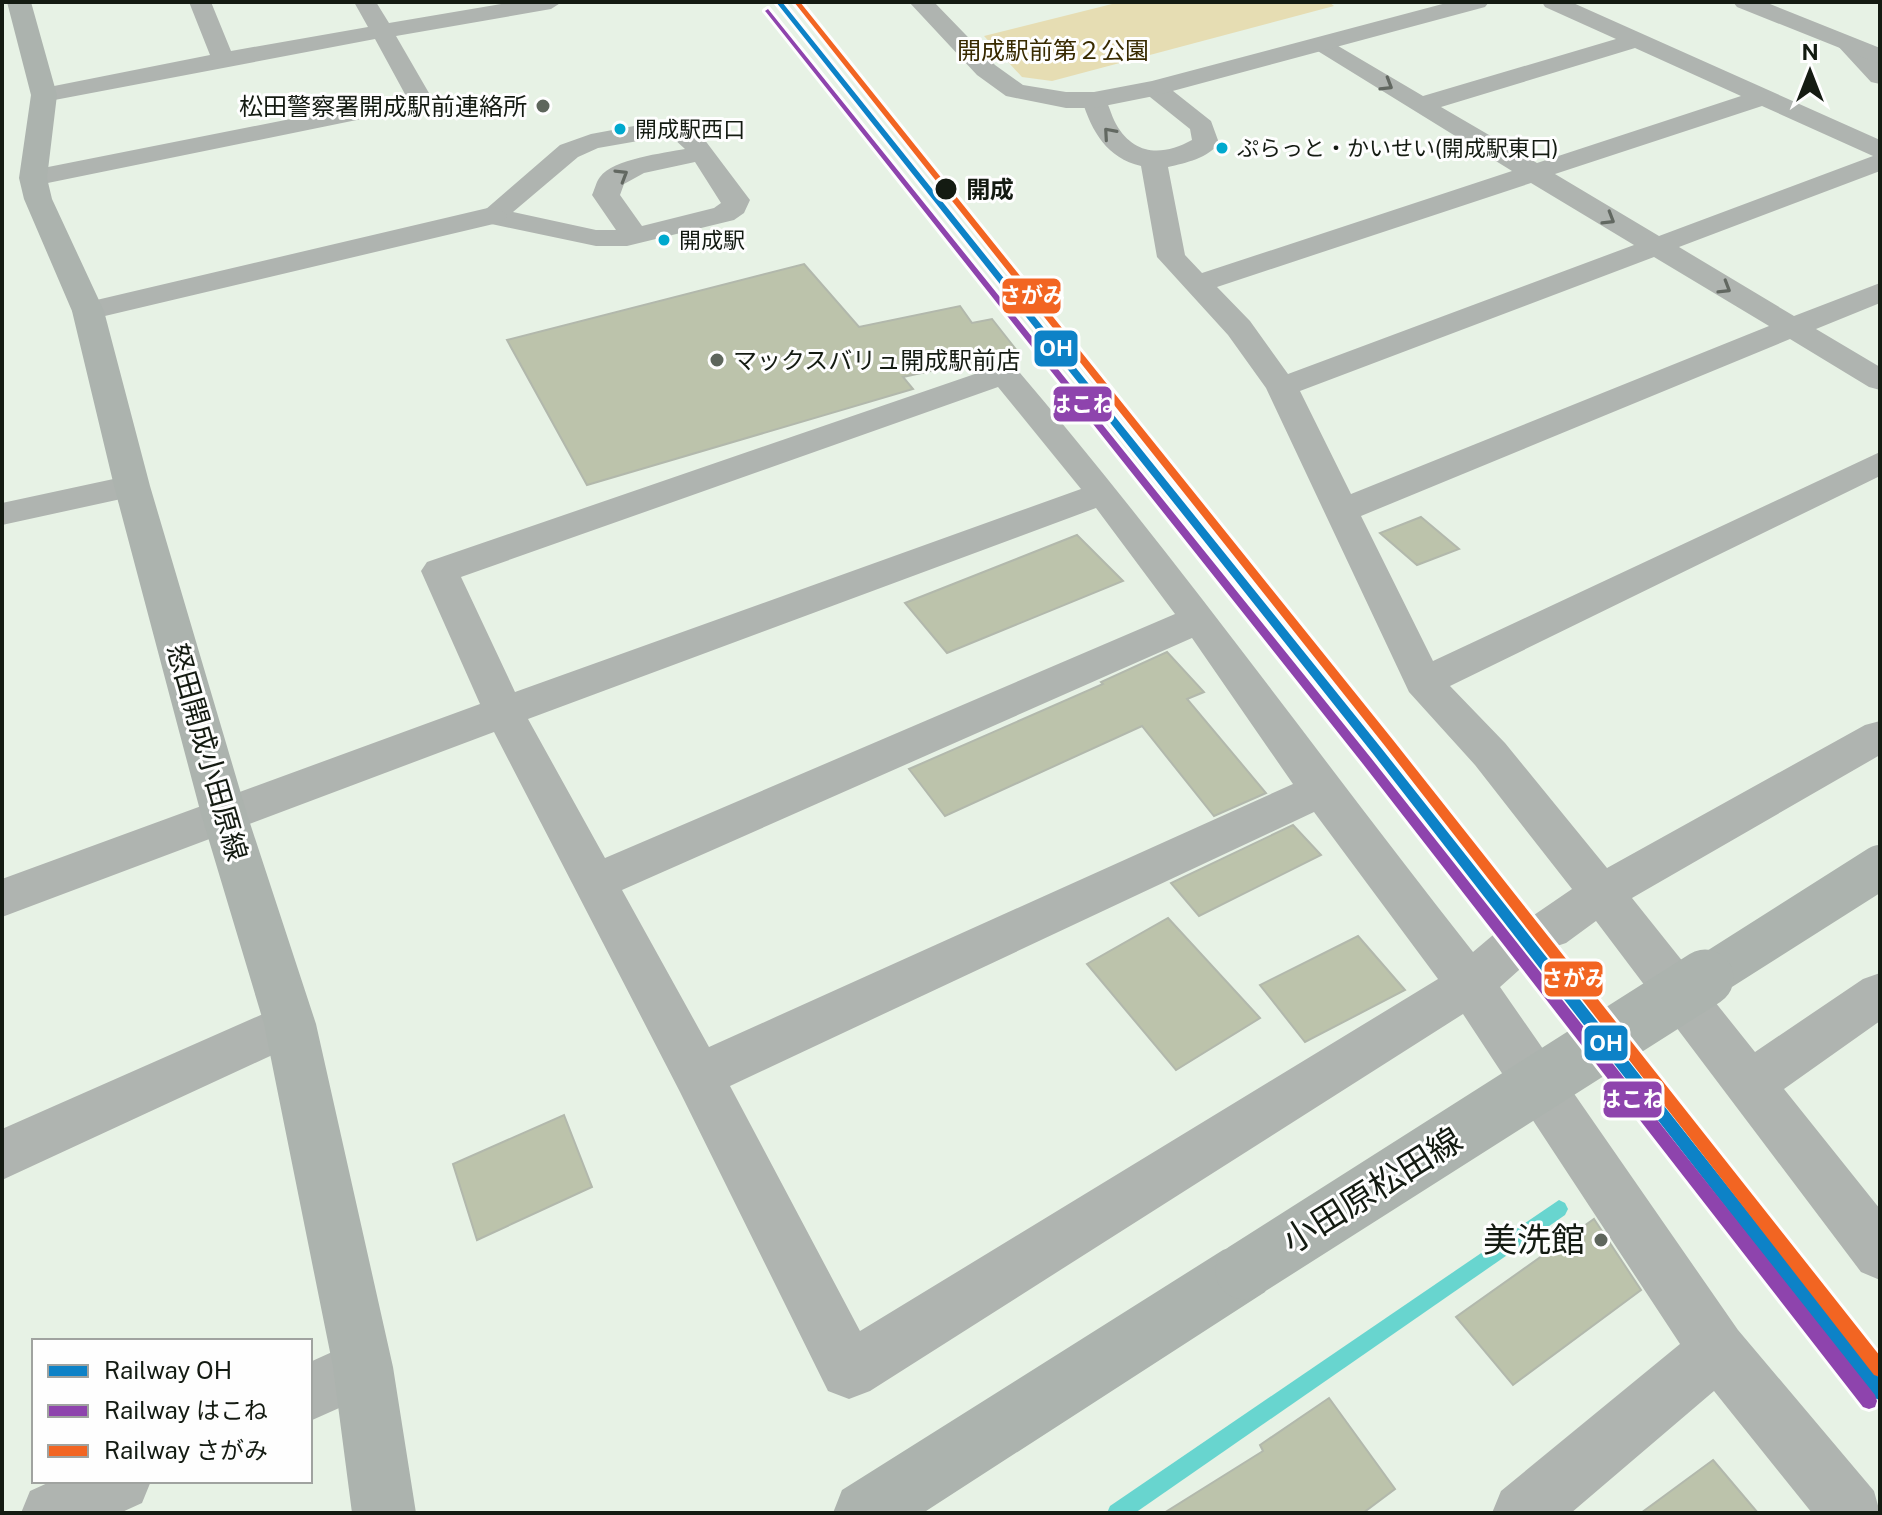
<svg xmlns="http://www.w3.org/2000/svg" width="1882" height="1515" viewBox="0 0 1882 1515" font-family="'Public Sans','Noto Sans JP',sans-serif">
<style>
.green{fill:#e6ddb3}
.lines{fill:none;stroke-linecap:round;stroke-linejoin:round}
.stream{fill:#68d5cf;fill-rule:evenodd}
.building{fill:#bcc3ab;stroke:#b2b8ac;stroke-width:2}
.minor{fill:#afb4b0;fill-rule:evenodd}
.tertiary{fill:#afb4b0;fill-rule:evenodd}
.secondary{fill:#acb3ae;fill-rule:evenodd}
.secondary-bridge-far1{stroke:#acb3ae;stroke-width:44}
.secondary-bridge{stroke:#acb3ae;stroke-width:57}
.rail-1-casing{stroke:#fefefe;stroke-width:6}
.rail-2-casing{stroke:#fefefe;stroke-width:6}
.rail-3-casing{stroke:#fefefe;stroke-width:6}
.rail-1{fill:#0d82c7;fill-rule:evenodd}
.rail-2{fill:#8e44ad;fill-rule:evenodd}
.rail-3{fill:#f26522;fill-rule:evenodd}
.oneway{stroke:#626861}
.poi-dot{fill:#5e665c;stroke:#fefefe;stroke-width:3}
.bus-dot{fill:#00a9ce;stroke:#fefefe;stroke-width:3}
.stop-dot{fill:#141b12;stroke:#fefefe;stroke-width:3}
.labels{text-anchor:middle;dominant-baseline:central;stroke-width:6;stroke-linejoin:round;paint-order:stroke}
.far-bus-label{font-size:22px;fill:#141b12;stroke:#fefefe;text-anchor:start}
.far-park-label{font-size:24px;fill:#382a00;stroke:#fefefe}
.far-poi-label{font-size:24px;fill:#141b12;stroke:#fefefe;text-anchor:end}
.far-stop-label{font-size:24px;font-weight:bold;fill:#141b12;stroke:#fefefe;text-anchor:start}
.street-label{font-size:28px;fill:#141b12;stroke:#fefefe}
.near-street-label{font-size:34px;fill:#141b12;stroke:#fefefe}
.near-poi-label{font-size:34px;fill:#141b12;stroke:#fefefe;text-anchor:end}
.line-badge{stroke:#fefefe;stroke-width:3}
.badge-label{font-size:22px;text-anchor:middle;font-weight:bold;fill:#fff}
</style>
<rect width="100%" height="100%" fill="#e7f2e5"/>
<path class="green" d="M1120,2h209l5,4 -282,75 -30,-4 -38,-41z"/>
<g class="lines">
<path class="stream" d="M1559,1200l6,3 3,6 -3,6 -430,298h-28l3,-7z"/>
</g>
<path class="building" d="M804,264l55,63 101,-21 12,17 20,-4 26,33 -115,25 10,12 -326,96 -80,-145z
M1421,517l38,32 -42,16 -37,-32z
M1077,535l46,46 -176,72 -42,-50z
M1167,652l37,40 -17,7 79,94 -52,23 -72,-90 -197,90 -36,-47 194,-85 -2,-2z
M1293,825l28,30 -122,61 -28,-33z
M1168,918l92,100 -84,52 -89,-106z
M1358,936l47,54 -100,52 -45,-57z
M564,1115l28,72 -115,53 -24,-76z
M1594,1219l47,71 -128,95 -57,-68z
M1329,1398l66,91 -32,24h-199l99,-62 -3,-6z
M1713,1460l45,53h-117z"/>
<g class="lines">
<path class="minor" d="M189,2h22l20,49 137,-24 -14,-25h22l13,21 124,-21h49l-11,7 -155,27 37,64 -3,5 -397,81 -9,-2 -4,-6 4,-6 9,-2 373,-74 -31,-57 -331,63 -9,-2 -3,-5 3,-5 9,-2 166,-33z
M1542,2h29l309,138v31l-201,76 115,69 86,-33v20l-64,26 64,38v23l-11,-3 -79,-48 -429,177 72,145 447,-209v24l-430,210 55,57 102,125 258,-143 15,-4v34l-248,143 123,154 108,-73 17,-6v48l-96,68 96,120v71l-19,-8 -265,-351 -30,22 -27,9 -39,35 238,343 136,161 6,22h-68l-98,-122 -143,122h-79l9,-22 179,-147 -217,-330 -593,377 -21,8 -21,-8 -148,-299 -186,-360 -492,185v-38l478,-175 -59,-133 6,-9 577,-198 11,3c161,189 305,391 458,585l33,-28 28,-9 38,-26 -97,-124 -66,-73 -143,-304 -38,-53 -71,-78 -16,-91c-34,-8 -49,-34 -59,-66l3,-5h18c6,9 8,20 13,29 18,32 47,32 76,16l-2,-11 -45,-36 -3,-5 3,-5h18l48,38 8,22c-11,15 -33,20 -51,24l17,88 17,18 310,-102 -204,-126 4,-5h16l95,56 193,-57 -71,-32zM1635,48l106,48 -204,67 -96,-56zM1762,106l111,50 -214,80 -104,-62zM1531,183l103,62 -346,129 -38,-53 -33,-34zM1654,257l115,69 -418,168 -51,-103zM998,387l83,102 -566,203 -54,-115zM1096,508l79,106 -570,244 -77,-139zM1192,638l101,146 -584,263 -87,-157zM1314,812l124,167 -578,352 -130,-245z
M1848,37l8,2 24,24v21l-9,-2 -35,-38 4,-5z
M661,121l18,2 19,8 52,69 -6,13 -10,7 -107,26h-31l-114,-24 -4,-6 82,-71 31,-11zM661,137l12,1 12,11c-21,4 -72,10 -85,28 -4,5 -5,12 -8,18l24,35h-20l-83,-18 65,-55 20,-9zM695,162l26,41 -7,5 -72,18 -22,-31 4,-11 20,-11z
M132,475l12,3 5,8 -5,8 -142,31v-22z
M290,1002l17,7 8,15 -8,15 -305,141v-51z
M363,1338l21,8 8,21 -8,21 -74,33v-59z
M52,1481h99l-9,22 -22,10h-99l9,-22z"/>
<path class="tertiary" d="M909,2h25l61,63 28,20 43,7h28l58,-11 298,-79h39l-4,5 -331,89 -60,12h-28l-60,-12 -29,-21z
M1733,2h32l115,46v16l-143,-57z
M492,207l10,3 5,6 -5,6 -414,98 -11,-2 -5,-7 5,-7 11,-2z"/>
<path class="secondary" d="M7,2h24l26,93 -10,83 5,21 52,112 46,175 97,328 69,210 77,343 23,146h-64l-19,-146 -69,-343 -63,-210 -87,-328 -42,-175 -48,-112 -5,-21 12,-83z
M1244,1242l21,8 8,21 -8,21 -342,221h-90l9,-23 381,-240z"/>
<path class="secondary-bridge-far1" d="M1702,980l178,-113"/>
<path class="secondary-bridge" d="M1244,1271l461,-293"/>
<g class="rail-1-casing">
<path id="rail-1" d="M776,2h6l600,747 498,630v21l-6,-2 -500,-643z"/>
</g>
<g class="rail-2-casing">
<path id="rail-2" d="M768,9l603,749 504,637 2,6 -2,6 -6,2 -6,-2 -500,-643 -597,-752 -1,-1z"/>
</g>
<g class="rail-3-casing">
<path id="rail-3" d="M794,2h6l593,738 487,616v21l-6,-2 -489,-629z"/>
</g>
<use href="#rail-1" class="rail-1"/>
<use href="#rail-2" class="rail-2"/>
<use href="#rail-3" class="rail-3"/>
</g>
<defs><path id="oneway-chevron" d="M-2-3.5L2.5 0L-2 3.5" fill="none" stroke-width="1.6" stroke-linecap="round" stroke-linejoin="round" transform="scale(2)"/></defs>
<g class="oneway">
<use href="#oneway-chevron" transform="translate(1387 85) rotate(31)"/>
<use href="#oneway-chevron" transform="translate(1109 133) rotate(-131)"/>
<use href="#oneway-chevron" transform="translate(622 175) rotate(-31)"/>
<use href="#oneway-chevron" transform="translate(1609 219) rotate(31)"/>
<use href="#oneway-chevron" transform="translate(1725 288) rotate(31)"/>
</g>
<g class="poi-dot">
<circle cx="543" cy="106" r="8"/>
<circle cx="717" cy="360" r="8"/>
<circle cx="1601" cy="1240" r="8"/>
</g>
<g class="bus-dot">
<circle cx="620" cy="129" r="7"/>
<circle cx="1222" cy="148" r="7"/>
<circle cx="664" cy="240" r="7"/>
</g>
<circle class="stop-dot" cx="946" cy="189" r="12"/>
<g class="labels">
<g class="far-bus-label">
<text x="635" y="129">開成駅西口</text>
<text x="1237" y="148">ぷらっと・かいせい(開成駅東口)</text>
<text x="679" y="240">開成駅</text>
</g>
<g class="far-park-label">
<text x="1053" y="50">開成駅前第２公園</text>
</g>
<g class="far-poi-label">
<text x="527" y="106">松田警察署開成駅前連絡所</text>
<text x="733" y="360" text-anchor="start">マックスバリュ開成駅前店</text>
</g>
<g class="far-stop-label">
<text x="966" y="189">開成</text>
</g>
<g class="street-label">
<text transform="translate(208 752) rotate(74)">怒田開成小田原線</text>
</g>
<g class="near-street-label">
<text transform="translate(1372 1190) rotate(-32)">小田原松田線</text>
</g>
<g class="near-poi-label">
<text x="1585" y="1240">美洗館</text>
</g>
</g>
<g class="line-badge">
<rect x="1001" y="277" width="61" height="38" rx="8" fill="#f26522"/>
<rect x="1033" y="329" width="46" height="39" rx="8" fill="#0d82c7"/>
<rect x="1052" y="385" width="61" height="38" rx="8" fill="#8e44ad"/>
<rect x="1543" y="960" width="61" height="38" rx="8" fill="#f26522"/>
<rect x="1583" y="1024" width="46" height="38" rx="8" fill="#0d82c7"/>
<rect x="1602" y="1080" width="61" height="39" rx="8" fill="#8e44ad"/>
</g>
<g class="badge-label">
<text x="1032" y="303">さがみ</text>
<text x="1056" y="356">OH</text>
<text x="1082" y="412">はこね</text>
<text x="1574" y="986">さがみ</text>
<text x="1606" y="1051">OH</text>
<text x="1632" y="1107">はこね</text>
</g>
<rect width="1882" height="1515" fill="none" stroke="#141b12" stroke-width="8"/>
<rect x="32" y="1339" width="280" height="144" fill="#fefefe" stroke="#a0a3a0" stroke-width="2"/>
<rect x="48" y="1365" width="40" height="12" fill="#0d82c7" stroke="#a0a3a0" stroke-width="2"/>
<text x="104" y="1379" font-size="24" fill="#141b12">Railway OH</text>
<rect x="48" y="1405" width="40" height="12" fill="#8e44ad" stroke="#a0a3a0" stroke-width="2"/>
<text x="104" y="1419" font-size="24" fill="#141b12">Railway はこね</text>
<rect x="48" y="1445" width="40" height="12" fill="#f26522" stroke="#a0a3a0" stroke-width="2"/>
<text x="104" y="1459" font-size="24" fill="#141b12">Railway さがみ</text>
<g transform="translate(1810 72)" stroke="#fefefe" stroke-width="6" paint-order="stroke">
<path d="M0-6L14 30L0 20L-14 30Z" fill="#141b12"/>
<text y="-12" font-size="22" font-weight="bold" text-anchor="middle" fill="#141b12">N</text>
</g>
</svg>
